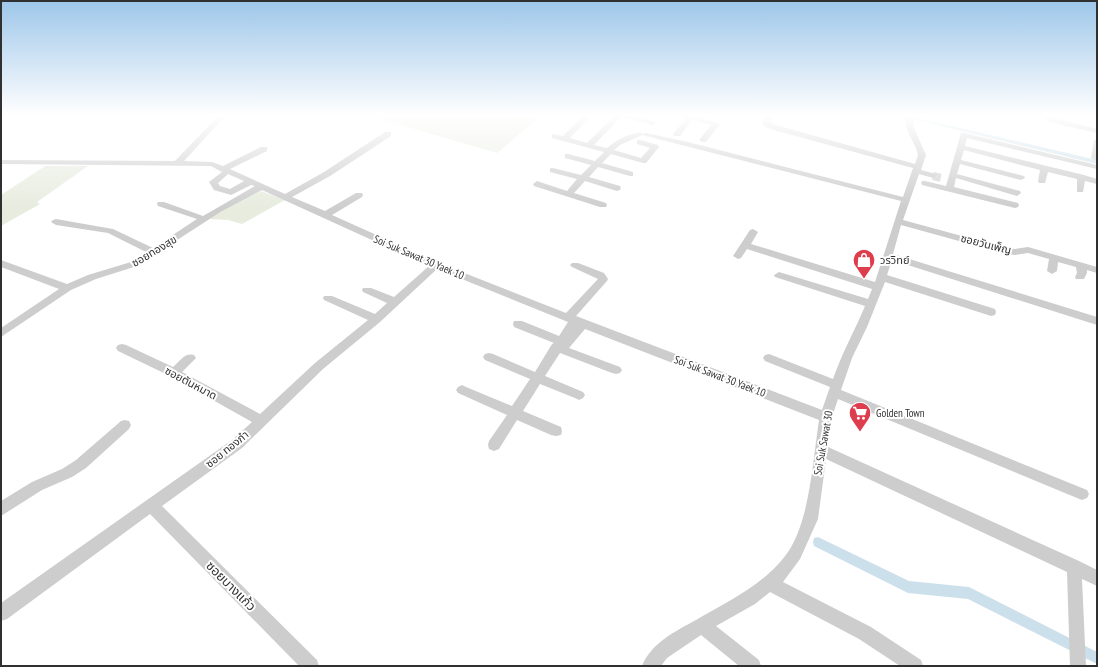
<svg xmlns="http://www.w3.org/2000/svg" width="1098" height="667" viewBox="0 0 1098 667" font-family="'PT Sans Narrow','Noto Sans Thai',sans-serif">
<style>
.green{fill:#e7ecdf}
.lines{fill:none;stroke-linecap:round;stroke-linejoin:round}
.canal{fill:#cce0eb;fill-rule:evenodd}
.minor-tunnel{stroke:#d6d6d6;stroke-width:8;stroke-dasharray:8 4;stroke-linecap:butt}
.minor{fill:#cdcdcd;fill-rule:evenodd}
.labels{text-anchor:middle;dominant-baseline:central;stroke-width:4;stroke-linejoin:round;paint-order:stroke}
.street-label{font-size:11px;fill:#303030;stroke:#fff}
.poi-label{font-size:11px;fill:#303030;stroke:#fff;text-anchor:start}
.near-street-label{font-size:13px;fill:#303030;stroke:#fff}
</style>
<rect width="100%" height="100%" fill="#fff"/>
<path class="green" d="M366,115h176l-45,38z
M45,166h43l-51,36 3,2 -39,22v-31z
M261,191l24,9 -43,24 -14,-4 -18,-1 6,-6z"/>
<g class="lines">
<path class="canal" d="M895,115h10l192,45v4z
M818,537l91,44 60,6 4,2 124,63v12l-129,-65 -60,-6 -94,-47 -1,-4 1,-4z"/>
<path class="minor-tunnel" d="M933,176l9,2"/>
<path class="minor" d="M219,115h7l-42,46 28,1 11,4 38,-19h6v4l-37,18 55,25 39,-22 61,-40h6v4l-61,40 -38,21 33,14 31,-18h6l1,2 -1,2 -30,18 107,48 127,50 32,-34 -26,-12 -2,-2 2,-2h6l26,10 4,6 -1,2 -31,35 246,94 8,-23 -65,-26 -2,-3 2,-3 4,-1 64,25c9,-26 22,-49 32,-73l-90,-29 -1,-2 5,-3 89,27 4,-10 -125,-40 -6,9 -3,1 -5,-3 17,-26 3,-1 5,3 -7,12 124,38 26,-81 -259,-66 -22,10 -6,5 27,8 9,-10 -13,-4v-4h3l18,5 1,2 -13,16h-3l-32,-9 -9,9 31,9v4h-3l-32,-9 -9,10 31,9 1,2 -1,2 -3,1 -32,-10 -11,12 32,10 1,2 -1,2h-6l-66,-21 -1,-2 4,-3 30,10 10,-12 -27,-7v-4h3l28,7 10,-10 -26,-7v-4h3l27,7 9,-9 -52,-14v-4l11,2 21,-21h8l-22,23 17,5 28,-28h18l24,8 -4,2 -32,-8 -27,28 13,3c8,-7 19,-13 30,-15 5,-1 4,2 9,0l42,9 215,55 10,-29 -143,-39 -6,-3 -2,-4 5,-7h7l-4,7 6,3 139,39 3,-9c-3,-14 -15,-25 -12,-40h7v11l13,29 -5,15 15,4 1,2 -4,2 -14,-4 -16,46 103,28 9,1 13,-2 69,20v6l-10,-3v3l-3,6h-8l-1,-2 2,-4 -1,-6 -18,-5 -1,9 -5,3 -5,-3 2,-12 -21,-6 -13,2 -9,-1 -105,-29 -8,29 204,63v8l-205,-65 -5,15 108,34 1,3 -1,3 -4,1 -106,-34 -18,45 -15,31 -11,32 246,100 2,4 -2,4 -5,2 -5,-2 -239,-99 -6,18 -4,30 251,114 18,9v16l-15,-7 4,87h-16l-3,-94 -241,-113 -8,60 -18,40 -17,23 88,45 50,33 2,6h-23l-41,-27 -89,-47 -15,12 -39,22 43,34 2,6h-22l-38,-31 -34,23 -6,8h-19c9,-23 34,-35 54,-46 33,-19 72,-37 94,-71 20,-33 23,-90 29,-129l-234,-91 -16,19 51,19 2,3 -2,3 -4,1 -4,-1 -52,-20 -15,23 38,16 2,3 -2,3 -4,2 -4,-2 -35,-14 -17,27 38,16 1,4 -1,4 -5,1 -5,-1 -34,-15 -18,29 -5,2 -5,-2 -1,-4 1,-4 18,-26 -49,-22 -2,-3 2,-3 4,-2 4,2 46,19 18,-27 -45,-19 -2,-3 2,-3 4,-1 4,1 42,18 17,-28 2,-1 -40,-16 -1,-3 1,-3h8l37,15 9,-14 -131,-53 -57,53 -57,47 -81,79 -80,58 155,154 2,6h-20l-149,-152 -143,105 -6,2v-18l231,-163 20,-18 -82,-46 -52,-25 -2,-3 2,-3 4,-1 4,1 47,22c6,-5 12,-15 21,-12l2,3 -14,14 78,42 55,-51 53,-43 -44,-20 -1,-2 1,-2h8l43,18 12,-11 -24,-11 -1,-2 1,-2h8l23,9 35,-31 -167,-76 -40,21 -85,55 -41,13 -25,11 -70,47v-9l58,-39 -58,-22v-7l66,24 21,-9 43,-13 15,-10 -38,-19 -52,-8 -5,-3 2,-2 3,-1 57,10 40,19 44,-29 -39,-13 -1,-2 1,-2h6l39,14 52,-30 -4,-1 -20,10 -17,-5 -5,-8 13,-10 -11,-6 -210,-2v-4l174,1zM228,174l16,7 -14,8 -10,-3 -2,-3z
M677,115h13l30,9 -14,18h-3l-4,-2 12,-15 -19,-5 -12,16h-6l-1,-2 13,-15z
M1042,115h10l2,3 43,11v4l-48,-11z
M961,133h3l133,32v4l-130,-31 -2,8 119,29 13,4v5l-12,-3 -2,11h-6v-13l-29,-7 -3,11h-6l-1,-2 2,-11 -76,-20 -3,10 63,16 1,2 -4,2 -61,-16 -3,10 63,17 1,2 -4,3 -61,-18 -2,9 64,16 1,2 -1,2 -3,1 -93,-23 -1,-2 1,-2h3l21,5z
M1094,140h3v20h-2l-4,-2z
M125,420l4,1 2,4 -2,4 -43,39 -14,9 -30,13 -41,26v-15l31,-19 30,-13 14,-9 45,-39z"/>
</g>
<linearGradient id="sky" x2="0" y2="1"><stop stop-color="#9dc6e9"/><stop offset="0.55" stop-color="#fff"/><stop offset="1" stop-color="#fff" stop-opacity="0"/></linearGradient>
<rect width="1098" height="209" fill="url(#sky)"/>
<defs>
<g id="shop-pin" transform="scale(1.15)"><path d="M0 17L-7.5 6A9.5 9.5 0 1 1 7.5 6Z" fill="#dd3d4d" stroke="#fff"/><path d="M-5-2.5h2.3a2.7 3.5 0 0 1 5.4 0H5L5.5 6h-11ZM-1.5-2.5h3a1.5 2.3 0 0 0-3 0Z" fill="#fff"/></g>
<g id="supermarket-pin" transform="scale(1.15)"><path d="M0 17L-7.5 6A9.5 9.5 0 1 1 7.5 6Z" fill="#dd3d4d" stroke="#fff"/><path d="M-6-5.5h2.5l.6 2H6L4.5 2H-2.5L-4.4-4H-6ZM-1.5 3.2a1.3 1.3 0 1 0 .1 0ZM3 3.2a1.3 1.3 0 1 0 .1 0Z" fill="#fff"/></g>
</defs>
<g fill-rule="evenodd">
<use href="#shop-pin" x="864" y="260"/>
<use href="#supermarket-pin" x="860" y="413"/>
</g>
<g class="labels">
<g class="street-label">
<text transform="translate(986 244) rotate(14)">ซอยวันเพ็ญ</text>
<text transform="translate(154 251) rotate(-31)">ซอยทองสุข</text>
<text transform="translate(419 257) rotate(23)">Soi Suk Sawat 30 Yaek 10</text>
<text transform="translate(720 376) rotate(21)">Soi Suk Sawat 30 Yaek 10</text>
<text transform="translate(191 383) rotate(28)">ซอยตันหมาด</text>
<text transform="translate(823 443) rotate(-80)">Soi Suk Sawat 30</text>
<text transform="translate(227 449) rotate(-39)">ซอย ทองภํา</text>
</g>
<g class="poi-label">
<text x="880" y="260">วรวิทย์</text>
<text x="876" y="413">Golden Town</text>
</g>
<g class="near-street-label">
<text transform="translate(231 586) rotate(45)">ซอยบางแก้ว</text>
</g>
</g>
<rect width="1098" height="667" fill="none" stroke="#303030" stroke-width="4"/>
</svg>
